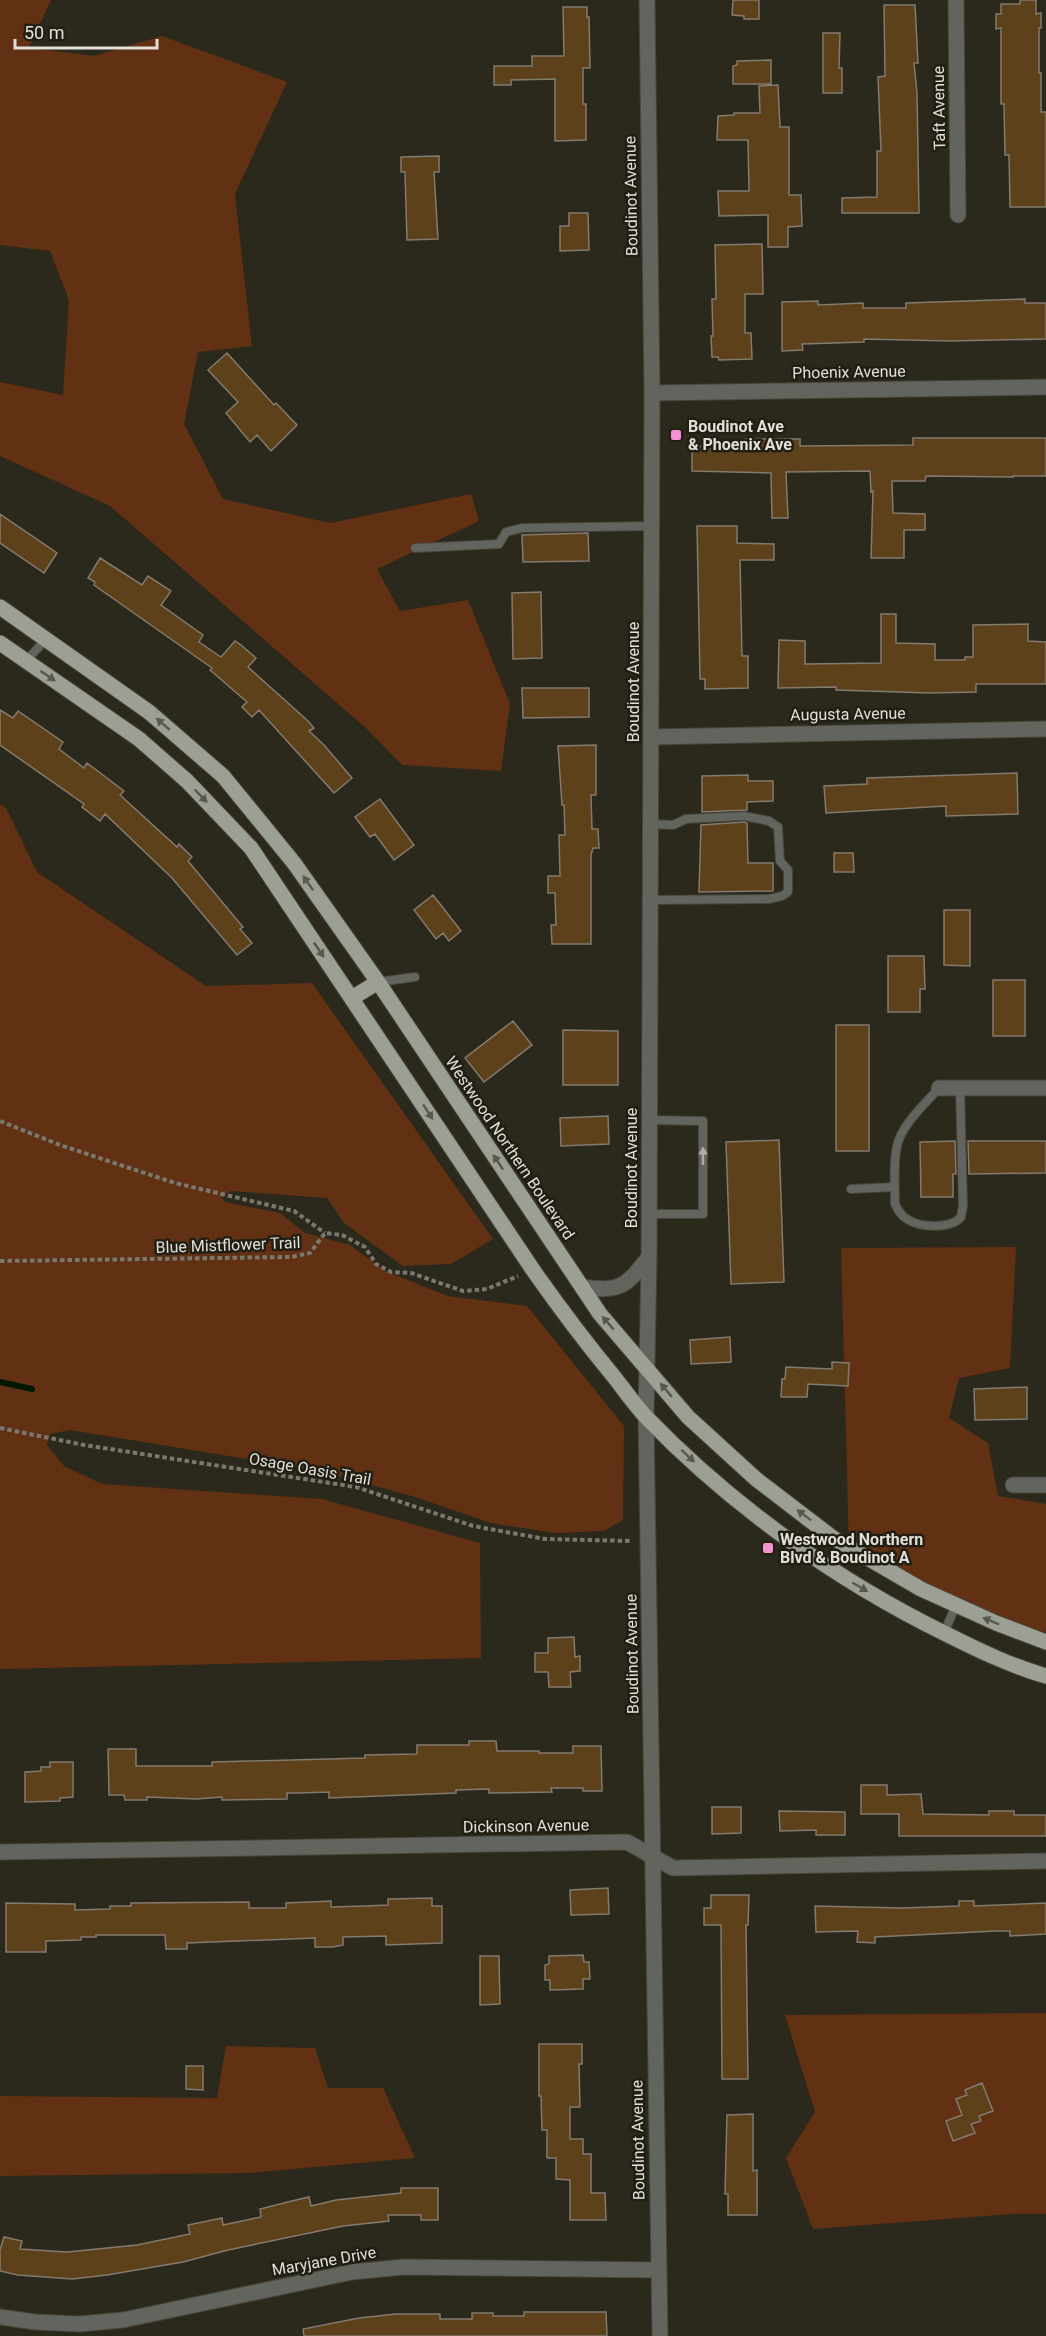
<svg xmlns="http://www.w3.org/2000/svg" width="1046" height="2336" viewBox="0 0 1046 2336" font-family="Roboto,sans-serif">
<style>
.green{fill:#623114}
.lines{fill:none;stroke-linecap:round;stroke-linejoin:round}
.stream{stroke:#001700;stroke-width:6}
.building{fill:#5d411b;stroke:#847a6f;stroke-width:1.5}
.service-casing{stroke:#48453a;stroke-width:10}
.minor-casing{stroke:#48453a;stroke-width:17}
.tertiary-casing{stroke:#48453a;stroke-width:17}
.primary-casing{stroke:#48453a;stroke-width:17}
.path{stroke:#7b796f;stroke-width:4;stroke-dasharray:4.5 3;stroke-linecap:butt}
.service{stroke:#62645e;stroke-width:8}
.minor{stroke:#62645e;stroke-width:15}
.tertiary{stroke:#62645e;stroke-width:15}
.primary{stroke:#9c9f93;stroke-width:15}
.oneway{fill:#58584d}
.oneway2{fill:#aeaea7}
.poi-dot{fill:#f491d3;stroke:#211e13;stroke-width:2}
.labels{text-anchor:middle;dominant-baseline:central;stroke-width:5;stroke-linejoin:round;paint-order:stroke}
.street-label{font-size:16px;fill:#e1dfd8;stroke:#211e13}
.poi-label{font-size:16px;font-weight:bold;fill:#e1dfd8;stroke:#211e13;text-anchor:start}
</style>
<rect width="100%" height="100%" fill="#2b281c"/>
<path class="green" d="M0,0h51l-22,48 65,8 68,-20 125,46 -52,112 17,152 -54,6 -14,72 39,75 107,24 141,-29 8,27 -102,48 23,42 68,-11 42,104 -9,67 -99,-6 -36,-37 -256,-222 -110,-50v-74l63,13 6,-95 -19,-49 -50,-6z
M0,804l6,4 31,64 169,114 106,-3 181,256 -42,25 -48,2 -59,-43 -17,-25 -96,-7 -10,6 4,5 55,11 25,20 45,12 35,26 63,25 79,10 97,120 -1,94 -19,11 -49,2 -64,-10 -76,-26 -94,-26 -251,-41 -20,4 -3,11 17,21 38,18 220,15 158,44 1,115 -481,11z
M1016,1247l-6,121 -51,10 -10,40 39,25 10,53 48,8v128l-50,-9 -147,-76 -8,-299z
M1046,2013v201h-34l-199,15 -27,-71 29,-46 -30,-97z
M226,2046l89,2 13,40h55l32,70 -166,15 -249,3v-80l217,2z"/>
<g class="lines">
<path class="stream" d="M0,1382l32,7"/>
</g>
<path class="building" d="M733,0h26v19h-15v-3l-12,-1z
M1020,0h16v14l5,-1v15h-2v45h2v39h5v95h-36l-1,-52h-4l-1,-51h-3v-76l-5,1v-15h5v-10h19z
M884,5h31l3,58h-4l3,29 2,121h-77v-15l35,-1v-46h4l-3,-74 7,-1z
M563,7h24v10h2l1,51h-7v36h3v36l-31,1v-62l-44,1v5h-17v-19h38v-10h32z
M823,33h17l-1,35h3v25h-19z
M771,60v24h-38v-18l4,-1v-4z
M778,85l2,42h9v68h12l1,31 -14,1v20h-20v-32l-49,1 -1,-25h31l-1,-51h-31l1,-24 16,-1v-2h26l-1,-27z
M439,156v16h-5l4,67 -31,1 -2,-68h-4v-15z
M569,213h19l1,37 -29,1v-25h9z
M762,244l1,50h-18v39h6l1,26 -33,1 -1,-3h-6l-1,-21h2l-1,-37h4l-1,-54z
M1025,299v4h21v36l-96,2 -86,-2v3l-62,2 1,6 -21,1v-49l36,-1v4l45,-2v5h43v-5z
M227,353l47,52 2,-2 21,22 -26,26 -14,-16 -7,7 -24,-29 12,-11 -30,-32z
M913,438h133v38h-33v1l-87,-1 -1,5h-33l1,32 32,1v16h-21v28h-33l2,-67 -2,1 -1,-21 -84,1 2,46h-16l-1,-45 -79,-2v-25h52v-7h56v7l113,-1z
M0,514l57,39 -13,20 -44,-30z
M697,526h40v17l37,1v16h-34l2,96h6v32l-43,1v-10h-5z
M588,533l1,28 -66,1 -1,-27z
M100,558l42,27 6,-9 23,15 -10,14 42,30 -4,7 22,15 14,-16 6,4 15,13 -8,9 60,54 6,7 -5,3 15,14 28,33 -18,15 -75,-83 -7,7 -10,-10 5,-5 -37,-32 2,-2 -118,-83 1,-3 -7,-4z
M541,592l1,66 -29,1 -1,-66z
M881,614h15v29l39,1v16h30v-3h8v-32l55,-1v17l18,1v42h-70v8l-46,1 -94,-3v-3l-58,1 1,-48 26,1v23l76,-1z
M522,688h67v29l-66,1z
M0,710l13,8 5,-7 45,31 -4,7 25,19 3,-5 37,28 -4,4 57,52 2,-3 13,13 -4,4 55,66 -3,2 12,14 -15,12 -65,-77 -67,-64 -5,7 -18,-14 2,-3 -84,-59z
M596,745v50h-5l1,34h6l1,19h-6l-2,7v89h-39l-1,-19h5l-1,-32h-7v-17h12l-1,-41h6l-1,-30h-2l-4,-59z
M1017,773l1,41 -72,2v-10l-120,7 -2,-27 43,-2v-6z
M748,775v6h25v20l-26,1v8l-45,2v-36z
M380,799l34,46 -20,15 -19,-26 -5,3 -15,-20z
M744,822l3,1 1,40h25v28l-74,1 2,-67z
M834,853h19l1,19h-20z
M433,895l28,36 -12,10 -6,-8 -7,6 -22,-29z
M944,910h26v56l-26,-1z
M888,956h36l1,33h-5v23h-32z
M993,980h32v56h-32z
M513,1021l19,24 -48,37 -19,-24z
M836,1025h33v126h-33z
M563,1030l55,1v54h-55z
M608,1116l1,28 -48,2 -1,-28z
M779,1140l5,142 -53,2 -5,-142z
M955,1141l1,33h-3v23h-32l-1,-55z
M968,1141h78v32l-77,1z
M730,1337l1,25 -40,2 -1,-24z
M832,1362l17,1 -1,23 -40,-2 -1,13h-26l1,-18h3l1,-12 46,2z
M1027,1387v32l-52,1 -1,-31z
M574,1637l1,20 5,-1v15l-10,1 1,15h-22l-1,-15h-13v-19h13v-15z
M469,1741h27l1,10h42v2h34v-7h28l1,45h-19v-3h-32l1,4 -63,1v-4l-33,1v3l-127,5v-6l-31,1h-11v6l-65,1v-3l-26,2 -49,-2v3h-22l-1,-5h-15l-1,-46h28v17h76v-4l153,-4v-3l52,-1v-9h52z
M50,1762h23v35l-13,1v3l-35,1v-30l16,-1v-4h9z
M861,1785h26v10l34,-1 2,20 66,1v-4h25v4h32v21h-147v-22h-38z
M712,1807h29v26l-29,1z
M779,1811l66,1v23h-29v-5l-36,1z
M608,1888l1,26 -38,1 -1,-25z
M711,1895h38l-1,30h-2l2,154h-26l-1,-154h-17v-17h7z
M432,1898v8h10v37l-56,2v-9l-43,1v8l-10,2h-18v-9l-128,5v6h-21l-1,-14h-69v2h-15v3l-35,1v11h-40v-49l69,1v6l35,-1v-3h21v-3l118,-1v6h37v-5l45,-2v6l33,-1 24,-1v-6z
M959,1901h15v5l72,-3v31l-36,2v-5h-14l-121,6v6l-18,-1 1,-11 -42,1 -1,-26 87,2 57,-2z
M583,1955l1,7h5l1,17h-7v10l-33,1v-10h-5v-15l4,-1v-8z
M480,1956h19l1,48 -20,1z
M539,2044h43v20h-3l1,43h-10v32h13v15h8v39h14l1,27h-36v-40l-14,-1v-21h-9v-28h-5l-1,-34h-2z
M186,2066h17v24l-17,-1z
M982,2083l11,28 -14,5 2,5 -10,3 4,9 -22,8 -7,-20 16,-6 -6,-16 11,-4 -2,-5z
M753,2114v57l4,-1v45h-29v-21h-3l2,-79z
M401,2188h37v32h-17v-5h-33l1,6 -46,5 -115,24 -45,12 -76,13 -35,4 -54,-4 -18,-4v-21l4,-13 18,4 -2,8 47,3 70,-7 53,-11 -2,-9 34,-7 1,7 38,-8 -1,-8 32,-8 17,-4 2,9 25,-6 65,-7z
M524,2312h82l1,24h-303l-1,-7 56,-11 37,-4h44v5h32v-6h21v3h31z"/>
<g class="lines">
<g class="service-casing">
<path id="service" d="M415,548l84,-4 7,-12 16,-4 130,-2
M26,661l21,-23
M650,900l119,-1 13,-3 6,-4v-22l-8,-9 -2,-34 -9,-6 -25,-5 -58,3 -13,6 -23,-1
M378,982l37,-5
M939,1088c-14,16 -37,36 -42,58 -4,18 -2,39 -2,58 3,6 6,12 12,15 13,9 44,10 54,-2l2,-12 -3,-117
M649,1120l54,1v93h-54
M851,1189l44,-2
M944,1633l12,-28"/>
</g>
<g class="minor-casing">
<path id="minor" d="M956,0l2,215
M652,393l394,-6
M651,737l395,-8
M939,1088h107
M646,1416l14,920
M1013,1485h33
M0,1852l627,-10 46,26 373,-7
M0,2317l35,5 44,2 44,-4 229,-48 52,-5 254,3"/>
</g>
<g class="tertiary-casing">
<path id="tertiary" d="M582,1287c39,5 43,0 67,-30
M646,1416l3,-159 3,-864 -5,-393"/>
</g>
<g class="primary-casing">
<path id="primary" d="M0,607l149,105 74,64 71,87 84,119 222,332 88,103 68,62 77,59 88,51 75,34 50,19
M0,643l139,96 48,42 64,67 282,422c26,37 53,73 82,108 10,13 20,27 31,39 86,89 190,163 300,217 32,16 65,32 100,42
M352,998l26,-16"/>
</g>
<path class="path" d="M0,1121l60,24 115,38 119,28 31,22
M0,1261l291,-4 19,-4 15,-20 17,2 23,12 11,17 15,8 20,1 52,18 24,-2 31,-13
M0,1428l84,17 272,42 117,39 72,13 87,2"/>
<use href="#service" class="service"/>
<use href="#minor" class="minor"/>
<use href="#tertiary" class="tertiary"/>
<use href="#primary" class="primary"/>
</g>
<defs><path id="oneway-solid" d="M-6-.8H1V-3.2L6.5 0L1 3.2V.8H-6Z" transform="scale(1.5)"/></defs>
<g class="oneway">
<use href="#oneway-solid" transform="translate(48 676) rotate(34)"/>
<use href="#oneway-solid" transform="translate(163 724) rotate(-139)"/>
<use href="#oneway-solid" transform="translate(201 796) rotate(46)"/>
<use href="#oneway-solid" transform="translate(308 883) rotate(-125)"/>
<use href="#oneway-solid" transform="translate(319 950) rotate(56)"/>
<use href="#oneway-solid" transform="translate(428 1112) rotate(57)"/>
<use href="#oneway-solid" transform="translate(498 1162) rotate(-124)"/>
<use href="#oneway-solid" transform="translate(608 1323) rotate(-131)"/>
<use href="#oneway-solid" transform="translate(666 1390) rotate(-130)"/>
<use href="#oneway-solid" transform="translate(688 1456) rotate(43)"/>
<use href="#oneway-solid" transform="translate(804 1515) rotate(-143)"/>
<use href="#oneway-solid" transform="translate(860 1587) rotate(30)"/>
<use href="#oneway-solid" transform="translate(991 1621) rotate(-157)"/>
</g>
<use class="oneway2" href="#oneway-solid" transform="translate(703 1156) rotate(-90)"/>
<g class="poi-dot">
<rect x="670" y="429" width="12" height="12" rx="3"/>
<rect x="762" y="1542" width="12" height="12" rx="3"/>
</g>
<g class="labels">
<g class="street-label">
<text transform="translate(939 108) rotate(-91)">Taft Avenue</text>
<text transform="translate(631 196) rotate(-91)">Boudinot Avenue</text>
<text transform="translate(849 372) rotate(-1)">Phoenix Avenue</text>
<text transform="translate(633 682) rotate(-90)">Boudinot Avenue</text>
<text transform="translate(848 714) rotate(-1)">Augusta Avenue</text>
<text transform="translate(510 1148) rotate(56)">Westwood Northern Boulevard</text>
<text transform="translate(631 1168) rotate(-90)">Boudinot Avenue</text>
<text transform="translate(228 1245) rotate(-2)">Blue Mistflower Trail</text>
<text transform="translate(310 1469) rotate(10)">Osage Oasis Trail</text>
<text transform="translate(632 1654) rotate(-91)">Boudinot Avenue</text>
<text transform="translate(526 1826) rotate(-1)">Dickinson Avenue</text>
<text transform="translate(638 2140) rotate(-91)">Boudinot Avenue</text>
<text transform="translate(324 2261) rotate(-10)">Maryjane Drive</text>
</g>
<g class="poi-label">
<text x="688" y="426">Boudinot Ave<tspan x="688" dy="18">&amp; Phoenix Ave</tspan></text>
<text x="780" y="1539">Westwood Northern<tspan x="780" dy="18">Blvd &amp; Boudinot A</tspan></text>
</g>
</g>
<path d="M15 39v9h142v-9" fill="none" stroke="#e1dfd8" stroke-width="3"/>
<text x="24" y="39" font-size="18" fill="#e1dfd8" stroke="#211e13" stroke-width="4.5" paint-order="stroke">50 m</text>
</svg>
